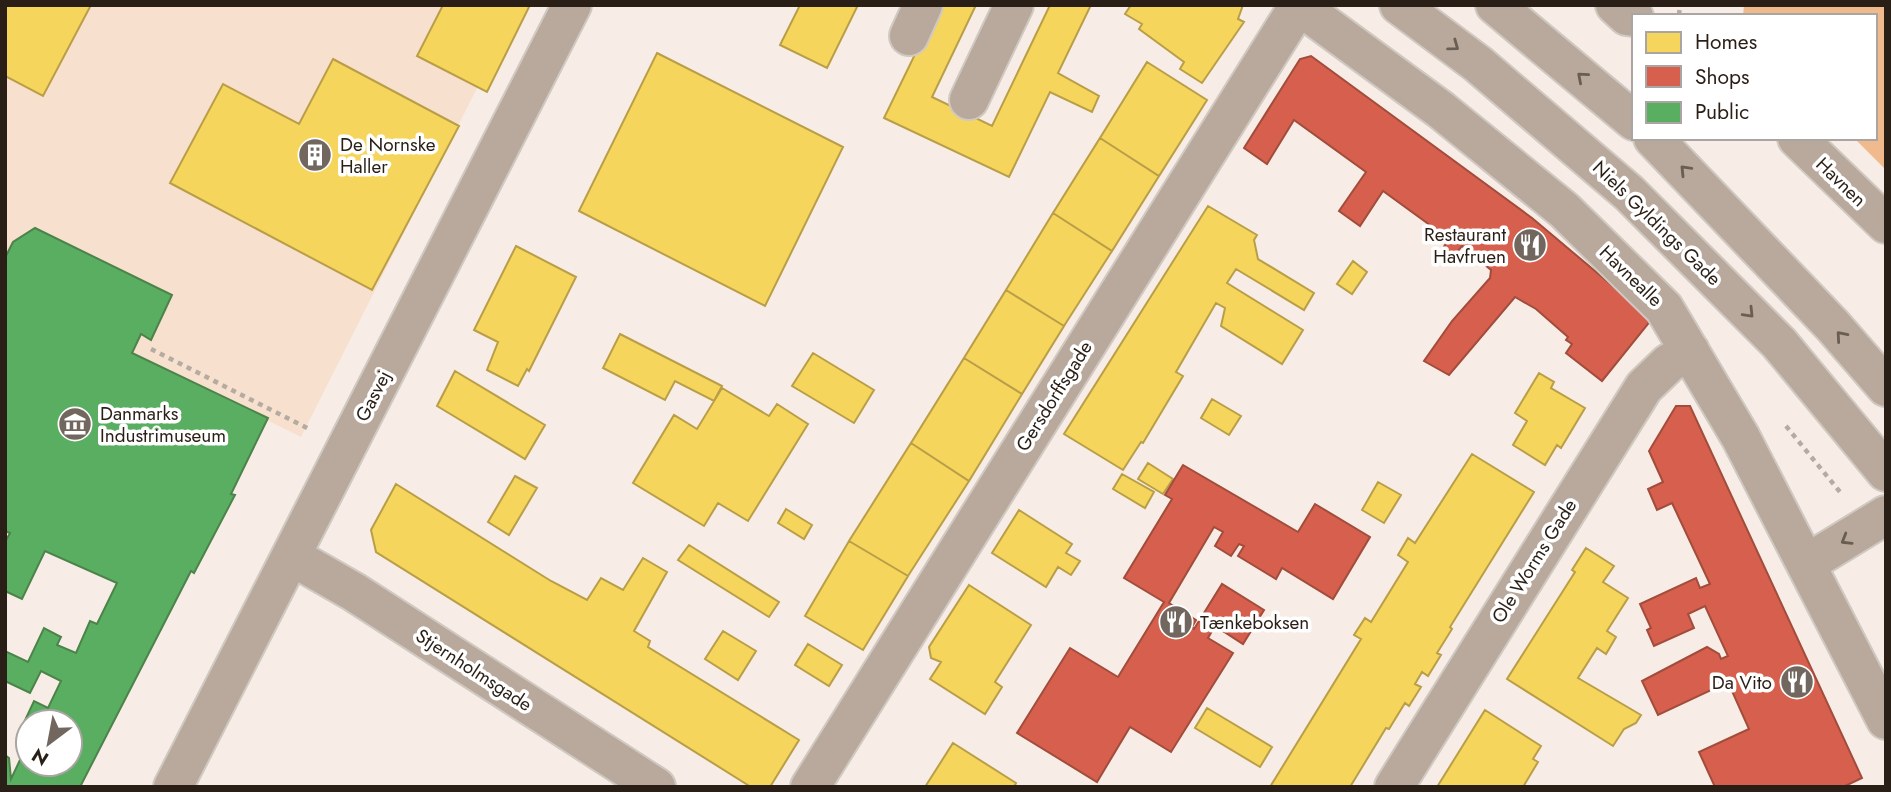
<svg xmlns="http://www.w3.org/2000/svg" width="1891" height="792" viewBox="0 0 1891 792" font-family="Jost,sans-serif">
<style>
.green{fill:#f7e0ce}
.water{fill:#f1ba8c}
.homes{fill:#f6d55c;stroke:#b99e47;stroke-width:2}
.shops{fill:#d6604d;stroke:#a24c3c;stroke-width:2}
.public{fill:#5aae61;stroke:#4c834a;stroke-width:2}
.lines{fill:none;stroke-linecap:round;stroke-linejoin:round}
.minor-casing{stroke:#d0c9c2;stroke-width:42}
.path{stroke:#b6aba1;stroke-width:4.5;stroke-dasharray:5 5;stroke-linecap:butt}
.minor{stroke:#b9a99c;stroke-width:38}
.oneway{stroke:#6a5d52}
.labels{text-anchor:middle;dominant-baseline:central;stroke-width:7;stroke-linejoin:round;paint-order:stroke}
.poi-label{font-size:19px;fill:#2a1f16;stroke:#fff;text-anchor:start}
.street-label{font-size:19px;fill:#2a1f16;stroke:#fff}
</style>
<rect width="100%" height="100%" fill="#f7ede6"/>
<path class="green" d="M5,5h514l-218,432 -169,-84 -127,-86z"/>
<path class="water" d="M1744,5h142v165l-32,-32h21v-122h-132z"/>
<path class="homes" d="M5,5h86l-48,91 -38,-20z
M443,5h87l-43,87 -70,-36z
M800,5h58l-31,63 -47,-23z
M939,5h37l-44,92 60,29 58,-121h41l-33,68 41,23 -7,16 -42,-20 -41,85 -125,-59z
M1131,5h112l-5,14 6,3 -42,61 -22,-14 4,-7 -45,-33 3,-5 -17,-10z
M657,53l186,94 -78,159 -186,-95z
M333,59l126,67 -87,164 -202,-107 53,-99 76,40z
M1147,62l60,38 -48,76 -59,-38z
M1100,138l59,38 -47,75 -59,-38z
M1208,206l49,29 -3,5 4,19 56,34 -10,17 -68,-41 -9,14 76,47 -21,34 -61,-38 4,-18 -9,-5 -40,69 7,4 -40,67 -2,-1 -18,28 -59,-36z
M1053,213l59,38 -48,75 -58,-36z
M516,246l60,31 -47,94 -2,-2 -9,17 -31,-16 11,-28 -24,-12z
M1353,261l14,11 -15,22 -15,-10z
M1006,290l58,36 -42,68 -58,-36z
M620,334l102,52 -8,15 -39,-20 -10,19 -62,-32z
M813,353l61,37 -20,33 -62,-37z
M964,358l58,36 -53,87 -58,-38z
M455,371l90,54 -20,34 -88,-53z
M1539,373l15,9 -3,6 34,20 -24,40 -4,-3 -12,20 -32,-20 14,-24 -12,-8z
M722,388l47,28 8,-12 31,20 -60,97 -30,-18 -14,23 -71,-43 41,-68 23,14z
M1212,399l29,17 -12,19 -28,-17z
M911,443l58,38 -61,95 -59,-35z
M1472,454l62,38 -84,135 2,2 -15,24 4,2 -13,21 -6,-4 -7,12 6,3 -12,19 -4,-3 -16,26 -3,-1 -36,59h-80l91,-148 -7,-4 11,-17 6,4 37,-60 -10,-7 10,-17 7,5z
M1148,463l25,16 -10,15 -25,-15z
M1122,474l32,18 -9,16 -32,-19z
M515,476l22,12 -28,47 -21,-13z
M1378,482l23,13 -17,28 -22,-13z
M396,484l155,97 36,19 14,-22 22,12 20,-32 24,14 -33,59 16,10 -2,6 151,93 -29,47h-19l-375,-235 -5,-22z
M786,509l26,16 -8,14 -26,-16z
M1019,510l53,34 -6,9 14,8 -9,14 -13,-8 -12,20 -54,-34z
M849,541l59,35 -45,74 -58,-34z
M689,545l90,57 -10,15 -91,-57z
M1586,548l28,18 -11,16 25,16 -21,33 9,6 -10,17 -9,-6 -19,30 63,37 -5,8 -12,6 -11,17 -106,-67 68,-107 -3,-2z
M969,585l62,40 -36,57 7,5 -17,27 -55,-35 11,-17 -10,-4 -2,-11z
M723,631l33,20 -18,29 -33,-21z
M808,644l34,21 -13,21 -34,-21z
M1207,708l65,39 -12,20 -65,-39z
M1485,710l56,36 -8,13 5,3 -15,25h-86z
M953,743l63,40 -2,4h-89z"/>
<path class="shops" d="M1311,56l221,162 120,101 -50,62 -36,-28 6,-9 -6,-4 2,-3 -32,-28 -21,-12 -66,78 -25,-14 28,-40 38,-43 1,-8 -29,-24 -8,10 -11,-8 6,-9 -66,-48 -23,35 -21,-15 27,-39 -72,-52 -27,44 -23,-16 56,-89z
M1676,406h14l172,372 -19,9h-128l-16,-35 50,-23 -21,-47 -70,33 -16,-34 65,-34 12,7 2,5 7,-3 -23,-50 -17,8 6,14 -40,18 -7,-16 4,-2 -11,-24 56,-26 4,10 10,-4 -38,-81 -15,7 -9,-21 15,-7 -14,-31z
M1183,465l115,67 17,-28 55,33 -37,62 -51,-31 -6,11 -38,-23 6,-10 -5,-2 -8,12 -16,-10 8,-14 -9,-5 -45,76 27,17 -4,7 2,2 28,-45 42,26 -21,34 -28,-18 -7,12 25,15 -62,99 -41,-25 -33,55 -80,-49 53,-85 48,29 46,-75 -40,-24 48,-79 -7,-4z"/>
<path class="public" d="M35,228l137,67 -21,45 -10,-6 -9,19 136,65 -37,76 4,1 -41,78 -3,-2 -111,216h-75v-32l4,3 2,21 17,-36v21h42v-42h-42v13l-8,-4 14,-30 14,7 13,-27 -20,-10 -11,22 -25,-12v-30l23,11 16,-34 17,9 -4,8 19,8 14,-32 7,3 20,-41 -72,-32 -23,48 -17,-8v-49l5,-9 -5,-2v-273l8,-16z"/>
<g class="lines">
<g class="minor-casing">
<path id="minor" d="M1298,5l143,105 123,100 100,98 77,130 145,282
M1399,5l79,59 151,129 150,150 107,129
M1495,5l139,116
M1615,5l12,11 7,1
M909,36l14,-31
M969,100l45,-95
M1653,138l180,188 53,61
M1797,138l89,86
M291,556l63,36 302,195
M1806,564l80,-49
M173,787l399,-782
M810,787l489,-782
M1394,787l250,-400 25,-24 21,-12"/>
</g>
<path class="path" d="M1679,15l1,-10
M151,349l158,80
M1786,426l54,66"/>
<use href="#minor" class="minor"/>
</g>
<defs><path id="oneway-chevron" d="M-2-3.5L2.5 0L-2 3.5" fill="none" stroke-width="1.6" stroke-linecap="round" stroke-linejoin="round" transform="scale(1.75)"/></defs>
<g class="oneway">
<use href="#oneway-chevron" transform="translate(1454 46) rotate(36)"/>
<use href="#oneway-chevron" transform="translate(1582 77) rotate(-139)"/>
<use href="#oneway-chevron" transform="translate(1685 170) rotate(-134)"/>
<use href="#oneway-chevron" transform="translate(1749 313) rotate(46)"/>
<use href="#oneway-chevron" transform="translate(1841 336) rotate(-131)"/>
<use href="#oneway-chevron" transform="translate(1846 540) rotate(149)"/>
</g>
<defs>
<g id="building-disc" transform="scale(1.75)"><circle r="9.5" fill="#72675f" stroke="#fff"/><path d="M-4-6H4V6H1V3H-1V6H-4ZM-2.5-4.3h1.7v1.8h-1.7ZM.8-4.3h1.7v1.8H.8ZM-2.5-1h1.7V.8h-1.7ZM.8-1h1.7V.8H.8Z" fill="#fff"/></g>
<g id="restaurant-disc" transform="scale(1.75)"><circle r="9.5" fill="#72675f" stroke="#fff"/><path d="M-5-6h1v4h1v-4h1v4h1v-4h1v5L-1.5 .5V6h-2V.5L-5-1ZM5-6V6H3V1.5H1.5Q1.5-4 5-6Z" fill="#fff"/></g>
<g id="museum-disc" transform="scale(1.75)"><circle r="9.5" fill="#72675f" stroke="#fff"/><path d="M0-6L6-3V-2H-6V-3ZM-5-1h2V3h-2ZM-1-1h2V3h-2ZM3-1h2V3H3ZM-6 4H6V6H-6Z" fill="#fff"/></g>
</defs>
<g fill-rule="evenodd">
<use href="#building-disc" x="315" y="155"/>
<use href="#restaurant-disc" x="1530" y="245"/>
<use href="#museum-disc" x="75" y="424"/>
<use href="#restaurant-disc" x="1176" y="622"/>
<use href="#restaurant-disc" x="1797" y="682"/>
</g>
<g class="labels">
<g class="poi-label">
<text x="340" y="144">De Nornske<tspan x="340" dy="22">Haller</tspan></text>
<text x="1506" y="234" text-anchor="end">Restaurant<tspan x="1506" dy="22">Havfruen</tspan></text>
<text x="100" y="413">Danmarks<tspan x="100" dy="22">Industrimuseum</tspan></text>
<text x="1200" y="622">Tænkeboksen</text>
<text x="1772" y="682" text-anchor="end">Da Vito</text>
</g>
<g class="street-label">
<text transform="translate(1841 182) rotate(44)">Havnen</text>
<text transform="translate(1657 223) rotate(44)">Niels Gyldings Gade</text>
<text transform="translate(1631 276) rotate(44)">Havnealle</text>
<text transform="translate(373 396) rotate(-63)">Gasvej</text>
<text transform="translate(1054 396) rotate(-58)">Gersdorffsgade</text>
<text transform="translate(1534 561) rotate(-58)">Ole Worms Gade</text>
<text transform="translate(474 670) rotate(33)">Stjernholmsgade</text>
</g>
</g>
<rect width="1891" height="792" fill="none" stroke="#2a1f16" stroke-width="14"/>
<rect x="1632" y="14" width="245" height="126" fill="#ffffff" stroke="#aaa5a2" stroke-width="2"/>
<rect x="1646" y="32" width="35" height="21" fill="#f6d55c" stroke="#aaa5a2" stroke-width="2"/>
<text x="1695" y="49" font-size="21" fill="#2a1f16">Homes</text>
<rect x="1646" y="66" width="35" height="21" fill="#d6604d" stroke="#aaa5a2" stroke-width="2"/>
<text x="1695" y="84" font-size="21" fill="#2a1f16">Shops</text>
<rect x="1646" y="102" width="35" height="21" fill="#5aae61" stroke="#aaa5a2" stroke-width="2"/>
<text x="1695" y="119" font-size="21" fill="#2a1f16">Public</text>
<g transform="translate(49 743) rotate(212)"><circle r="33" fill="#ffffff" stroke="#aaa5a2" stroke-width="2"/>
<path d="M0-5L12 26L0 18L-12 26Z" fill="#72675f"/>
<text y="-10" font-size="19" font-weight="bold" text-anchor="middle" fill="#2a1f16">N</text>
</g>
</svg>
